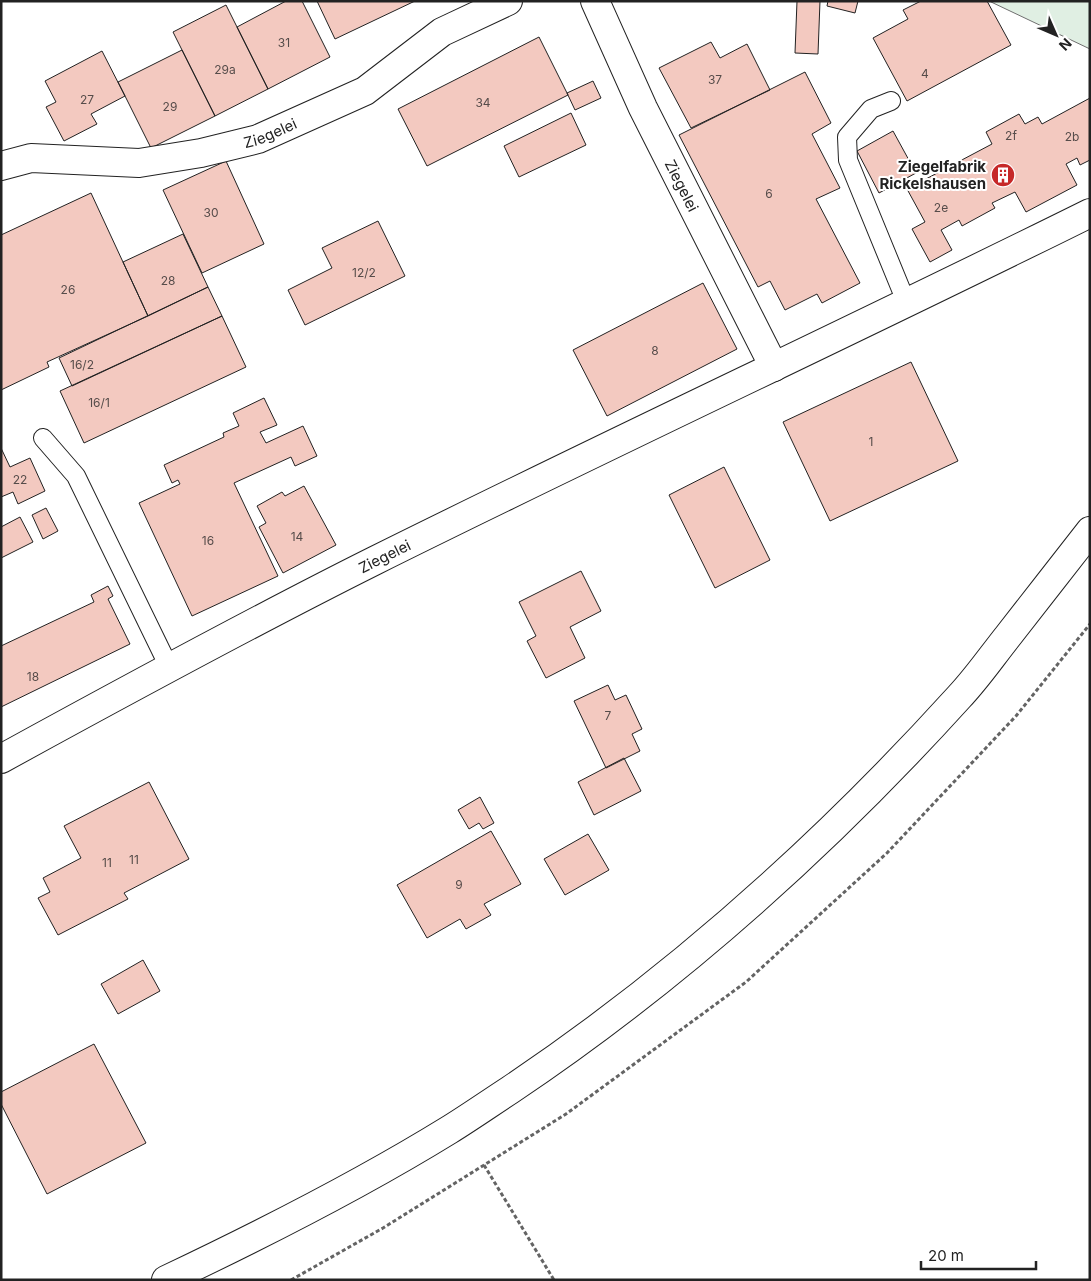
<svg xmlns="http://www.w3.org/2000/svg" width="1091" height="1281" viewBox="0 0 1091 1281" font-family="Inter,sans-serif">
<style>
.green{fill:#e0efe3;stroke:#6f6f6f}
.building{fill:#f3c9c0;stroke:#222}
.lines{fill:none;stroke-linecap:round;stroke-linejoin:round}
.lane-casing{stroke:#222;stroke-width:20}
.street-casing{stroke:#222;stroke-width:30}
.secondary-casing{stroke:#222;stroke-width:30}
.path{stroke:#646464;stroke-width:3;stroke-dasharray:4 2.5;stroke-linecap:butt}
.lane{stroke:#fff;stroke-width:18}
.street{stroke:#fff;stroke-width:28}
.secondary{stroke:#fff;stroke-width:28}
.labels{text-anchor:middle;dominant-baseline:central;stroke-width:4;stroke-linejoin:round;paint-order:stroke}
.number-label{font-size:12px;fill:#564c4a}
.street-label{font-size:15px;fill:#222;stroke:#fff}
.poi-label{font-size:15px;font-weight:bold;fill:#222;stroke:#fff;text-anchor:end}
</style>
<rect width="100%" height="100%" fill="#fff"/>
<path class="green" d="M989,1h101v48z"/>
<path class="building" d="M286,1h16l28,56 -62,32 -31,-62z
M317,1h98l-80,38z
M797,1h23l-2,53 -23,-1z
M828,1h30l-3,12 -28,-7z
M921,1h66l24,44 -104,56 -34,-63 35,-19 -5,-9z
M226,5l42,84 -53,27 -42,-84z
M539,37l29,58 -141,71 -29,-57z
M711,42l9,16 27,-14 23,46 -79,38 -32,-60z
M182,50l33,66 -64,32 -33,-66z
M102,51l23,45 -34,18 6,10 -33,17 -18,-34 10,-5 -11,-21z
M805,72l26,51 -19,11 28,54 -24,11 44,84 -38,20 -5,-9 -32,16 -15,-29 -12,6 -79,-152z
M593,81l8,17 -26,12 -8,-17z
M1090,98v62l-10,5 -3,-7 -11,6 11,21 -51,27 -11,-20 -23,11 3,5 -33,18 -3,-6 -18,10 11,20 -22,12 -18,-33 13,-7 -18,-33 85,-45 -6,-12 33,-18 6,10 13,-7 4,7z
M571,113l15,32 -67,32 -15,-31z
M893,131l23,42 -37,20 -22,-42z
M226,161l38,83 -62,29 -39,-83z
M91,193l57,123 -101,46 2,5 -48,23v-155z
M378,221l27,55 -100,49 -17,-35 44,-22 -10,-20z
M183,234l25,53 -60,29 -25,-54z
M703,283l34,66 -130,67 -34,-66z
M208,287l14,29 -150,70 -13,-28z
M222,316l24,51 -162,76 -24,-52z
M911,362l47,99 -128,60 -47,-99z
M264,398l13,27 -17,7 6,11 37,-17 14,30 -22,10 -4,-9 -57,26 44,93 -86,40 -53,-113 41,-19 -2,-4 -6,3 -8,-18 60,-28 -1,-4 16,-7 -6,-13z
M1,448l9,19 20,-9 15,33 -27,13 -5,-12 -12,5z
M724,467l46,93 -55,28 -46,-93z
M304,486l32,59 -53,28 -24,-46 7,-4 -9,-17 25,-14 3,4z
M46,508l12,23 -15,8 -11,-24z
M20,517l13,25 -32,16v-31z
M581,571l20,40 -31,16 15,31 -39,20 -19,-37 9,-5 -17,-34z
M108,586l5,10 -5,3 22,45 -129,63v-61l93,-44 -3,-7z
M608,685l7,15 11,-5 16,34 -10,5 8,17 -34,17 -32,-67z
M624,758l17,33 -47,24 -16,-33z
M149,782l40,77 -65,34 4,6 -70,36 -20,-37 12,-6 -7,-14 38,-20 -17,-32z
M480,797l14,26 -11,6 -4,-6 -10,6 -11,-19z
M491,831l30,53 -37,20 7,11 -25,14 -6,-10 -33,19 -30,-53z
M588,834l21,36 -44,25 -21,-36z
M143,960l17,31 -42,23 -17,-30z
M94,1044l52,99 -99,51 -46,-90v-12z"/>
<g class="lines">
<g class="lane-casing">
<path id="lane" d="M891,101l-20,8 -24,28 1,23 59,144
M43,438l33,38 93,191"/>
</g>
<g class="street-casing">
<g id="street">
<path id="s1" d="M595,1l48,107 131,259"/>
<path id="s2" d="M1,166l30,-8 108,5 62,-10 57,-14 107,-48 77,-59 66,-31"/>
<path id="s3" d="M1,759c124,-68 247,-135 373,-198 237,-118 478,-230 716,-348"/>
</g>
</g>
<g class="secondary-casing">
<path id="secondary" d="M166,1280c97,-46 192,-94 283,-150 21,-13 41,-27 61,-40 167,-112 314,-244 449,-393 18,-19 33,-41 49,-61 27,-35 55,-70 82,-105"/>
</g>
<path class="path" d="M484,1165l70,115
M291,1280l92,-52 183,-114 180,-132 141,-129 129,-137 74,-92"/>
<use href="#lane" class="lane"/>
<use href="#street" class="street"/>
<use href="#secondary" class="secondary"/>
</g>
<defs>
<g id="building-disc" transform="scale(1.25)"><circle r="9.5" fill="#c62828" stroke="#fff"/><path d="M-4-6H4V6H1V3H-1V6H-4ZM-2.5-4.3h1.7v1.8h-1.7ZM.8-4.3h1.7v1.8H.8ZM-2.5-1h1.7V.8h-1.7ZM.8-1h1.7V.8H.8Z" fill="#fff"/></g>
</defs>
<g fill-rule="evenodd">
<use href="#building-disc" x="1003" y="175"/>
</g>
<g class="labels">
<g class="number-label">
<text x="284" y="42">31</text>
<text x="225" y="69">29a</text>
<text x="925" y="73">4</text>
<text x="715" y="79">37</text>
<text x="87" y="99">27</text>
<text x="483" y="102">34</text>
<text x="170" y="106">29</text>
<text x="1011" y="135">2f</text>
<text x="1072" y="136">2b</text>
<text x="769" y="193">6</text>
<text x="941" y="207">2e</text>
<text x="211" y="212">30</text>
<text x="364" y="272">12/2</text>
<text x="168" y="280">28</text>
<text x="68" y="289">26</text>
<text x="655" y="350">8</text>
<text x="82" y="364">16/2</text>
<text x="99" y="402">16/1</text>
<text x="871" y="441">1</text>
<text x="20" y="479">22</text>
<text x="297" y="536">14</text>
<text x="208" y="540">16</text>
<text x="33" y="676">18</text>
<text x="608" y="715">7</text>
<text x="134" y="859">11</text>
<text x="107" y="862">11</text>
<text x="459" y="884">9</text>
</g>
<g class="street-label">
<text stroke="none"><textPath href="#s2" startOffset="274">Ziegelei</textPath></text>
<text stroke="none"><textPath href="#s1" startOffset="204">Ziegelei</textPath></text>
<text stroke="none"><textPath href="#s3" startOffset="434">Ziegelei</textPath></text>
</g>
<g class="poi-label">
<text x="986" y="166">Ziegelfabrik<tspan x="986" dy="17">Rickelshausen</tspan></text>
</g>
</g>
<rect width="1091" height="1281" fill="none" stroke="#222222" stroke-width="5"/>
<g transform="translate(1056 35) rotate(135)" stroke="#ffffff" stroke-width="4" paint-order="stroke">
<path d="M0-4L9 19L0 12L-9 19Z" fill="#222222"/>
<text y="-8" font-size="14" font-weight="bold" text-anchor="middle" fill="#222222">N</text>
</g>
<path d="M921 1261v8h115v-8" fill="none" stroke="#222222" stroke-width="2.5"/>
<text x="928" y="1261" font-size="15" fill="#222222" stroke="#ffffff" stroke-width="4" paint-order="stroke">20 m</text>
</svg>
